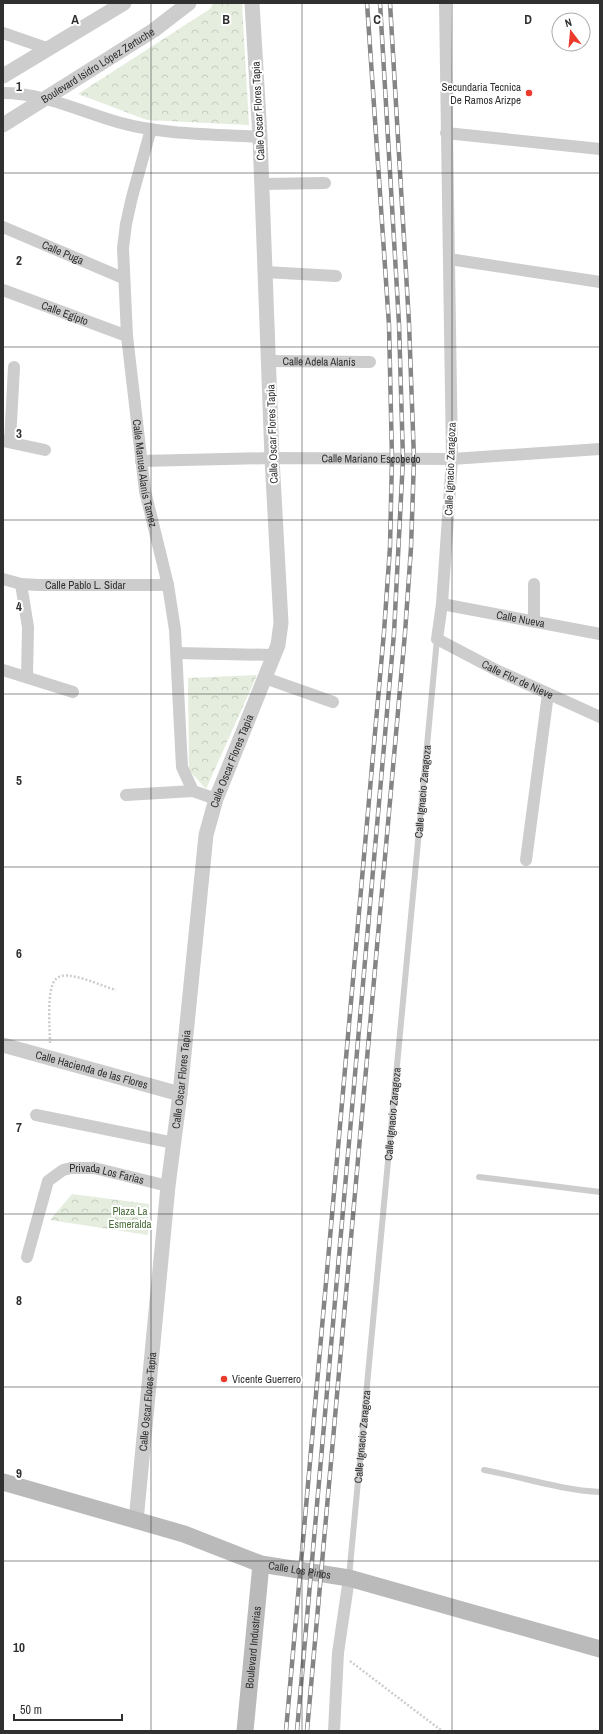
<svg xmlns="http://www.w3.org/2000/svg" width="603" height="1734" viewBox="0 0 603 1734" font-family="'Archivo Narrow',sans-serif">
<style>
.park{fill:url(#park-crowns)}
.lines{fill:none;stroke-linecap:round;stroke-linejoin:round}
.path{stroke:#cdcdcd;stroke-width:2.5;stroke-dasharray:2 2;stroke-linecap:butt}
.service{stroke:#cdcdcd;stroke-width:6}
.minor{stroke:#cdcdcd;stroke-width:12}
.tertiary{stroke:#cdcdcd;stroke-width:15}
.secondary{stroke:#bababa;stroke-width:17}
.rail-casing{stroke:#858585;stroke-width:4.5}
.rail{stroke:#fff;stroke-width:3;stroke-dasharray:9;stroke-linecap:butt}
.grid{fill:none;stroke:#303030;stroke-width:1;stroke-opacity:0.55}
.poi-dot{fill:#ec3a2d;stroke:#fff;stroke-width:1.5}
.labels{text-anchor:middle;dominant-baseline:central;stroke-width:4;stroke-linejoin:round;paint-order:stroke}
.street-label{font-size:11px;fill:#303030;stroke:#fff}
.poi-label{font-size:11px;fill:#303030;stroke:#fff;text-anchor:end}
.park-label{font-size:11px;fill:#4c6e3b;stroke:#fff}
.grid-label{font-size:13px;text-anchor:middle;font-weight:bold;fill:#303030;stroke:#fff;stroke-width:4;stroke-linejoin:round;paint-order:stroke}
</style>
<defs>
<pattern id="park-crowns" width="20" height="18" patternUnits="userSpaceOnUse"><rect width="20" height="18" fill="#e4edde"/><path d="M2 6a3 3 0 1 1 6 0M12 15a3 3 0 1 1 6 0" fill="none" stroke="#c4ccbf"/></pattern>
</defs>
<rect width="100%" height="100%" fill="#fff"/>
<path class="park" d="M213,3h29l7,122 -102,-5 -69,-26 132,-85z
M257,675l-51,114 -17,-19 -1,-92z
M72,1194l77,10 -1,31 -98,-15z"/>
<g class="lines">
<path class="path" d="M50,1043c0,-14 -4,-55 6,-64 4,-4 11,-4 15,-3 15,2 31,10 45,14
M350,1661l92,70"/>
<g class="service">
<path d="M479,1177l121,15"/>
<path d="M484,1470c39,7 76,20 116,22"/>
<path id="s1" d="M349,1577l88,-938"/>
</g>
<g class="minor">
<path id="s2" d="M445,3l7,456 -10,145 -5,35 59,31 104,47"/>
<path d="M3,33l46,16"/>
<path d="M3,93c42,0 78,19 118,30 44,12 93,11 139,14"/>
<path id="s3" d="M151,129l-19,68 -6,27 -3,24 4,88 18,155 23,94 7,45 7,137 11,24 23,8"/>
<path d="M446,133l154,16"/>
<path d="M262,184l63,-1"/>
<path id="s4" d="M3,227l120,51"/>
<path d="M449,259l151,23"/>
<path d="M265,272l71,4"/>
<path id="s5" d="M3,290l124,46"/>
<path id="s6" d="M269,361l101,1"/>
<path d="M3,441l42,9"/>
<path d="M10,442l4,-75"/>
<path id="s7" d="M141,461l131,-3 180,1 148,-10"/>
<path id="s8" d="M3,579l18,5 17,1h130"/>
<path d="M21,584l7,43 -1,50"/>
<path d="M534,584v37"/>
<path id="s9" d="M442,604l158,30"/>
<path d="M177,653l97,2"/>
<path d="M3,670l70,22"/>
<path d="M265,678l68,24"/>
<path d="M126,795l67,-4"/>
<path d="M526,860l22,-166"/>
<path d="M36,1115l138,28"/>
<path id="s10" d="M27,1257l21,-76 15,-11 8,-2h23l74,18"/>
<path d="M334,1731l4,-78 11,-75"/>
</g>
<g class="tertiary">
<path d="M3,76l121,-73"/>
<path id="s11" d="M3,125l151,-95 35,-27"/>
<path id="s12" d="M3,1045l177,49"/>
<path id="s13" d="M136,1521l32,-335 12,-92 26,-259 10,-36 62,-154 3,-22 -9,-165 -12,-321 -8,-134"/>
</g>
<g class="secondary">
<path id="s14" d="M3,1482l181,52 77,30 88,14 251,71"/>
<path id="s15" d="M245,1731l16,-167"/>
</g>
<g class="rail-casing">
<path id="rail" d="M286,1731l98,-1099 6,-85 2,-89 -3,-133 -22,-322
M297,1731l97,-1098 9,-174 -4,-135 -19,-321
M307,1731l98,-1098 6,-85 3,-89 -5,-136 -19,-320"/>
</g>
<use href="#rail" class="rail"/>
</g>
<path class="grid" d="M151,3v1728M302,3v1728M452,3v1728M3,173h597M3,347h597M3,520h597M3,694h597M3,867h597M3,1040h597M3,1214h597M3,1387h597M3,1561h597"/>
<g class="poi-dot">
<circle cx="529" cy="93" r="4"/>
<circle cx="224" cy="1379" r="4"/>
</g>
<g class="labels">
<g class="street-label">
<text stroke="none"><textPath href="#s11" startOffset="112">Boulevard Isidro López Zertuche</textPath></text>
<text transform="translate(258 111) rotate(-93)">Calle Oscar Flores Tapia</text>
<text stroke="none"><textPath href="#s4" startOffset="65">Calle Puga</textPath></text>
<text stroke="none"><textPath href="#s5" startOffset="66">Calle Egipto</textPath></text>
<text stroke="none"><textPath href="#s6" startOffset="50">Calle Adela Alanís</textPath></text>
<text transform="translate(272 434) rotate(-92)">Calle Oscar Flores Tapia</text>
<text stroke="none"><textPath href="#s7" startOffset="230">Calle Mariano Escobedo</textPath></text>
<text transform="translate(450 469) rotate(-88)">Calle Ignacio Zaragoza</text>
<text stroke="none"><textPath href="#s3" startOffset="349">Calle Manuel Alanís Tamez</textPath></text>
<text stroke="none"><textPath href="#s8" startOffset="83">Calle Pablo L. Sidar</textPath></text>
<text stroke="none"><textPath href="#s9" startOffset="80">Calle Nueva</textPath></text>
<text stroke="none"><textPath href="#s2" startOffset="727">Calle Flor de Nieve</textPath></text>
<text stroke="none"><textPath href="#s13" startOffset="768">Calle Oscar Flores Tapia</textPath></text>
<text stroke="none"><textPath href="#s1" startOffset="789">Calle Ignacio Zaragoza</textPath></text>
<text stroke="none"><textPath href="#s12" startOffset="92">Calle Hacienda de las Flores</textPath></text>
<text stroke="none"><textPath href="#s13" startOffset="444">Calle Oscar Flores Tapia</textPath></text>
<text stroke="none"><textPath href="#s1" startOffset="465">Calle Ignacio Zaragoza</textPath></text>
<text stroke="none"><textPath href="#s10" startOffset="142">Privada Los Farías</textPath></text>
<text stroke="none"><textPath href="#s13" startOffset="120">Calle Oscar Flores Tapia</textPath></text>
<text stroke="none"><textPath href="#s1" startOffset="141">Calle Ignacio Zaragoza</textPath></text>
<text stroke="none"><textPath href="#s14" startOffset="310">Calle Los Pinos</textPath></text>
<text stroke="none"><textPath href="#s15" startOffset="84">Boulevard Industrias</textPath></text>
</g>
<g class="poi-label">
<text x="521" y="87">Secundaria Tecnica<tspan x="521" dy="13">De Ramos Arizpe</tspan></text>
<text x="232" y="1379" text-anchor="start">Vicente Guerrero</text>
</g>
<g class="park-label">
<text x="130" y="1211">Plaza La<tspan x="130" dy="13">Esmeralda</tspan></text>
</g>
</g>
<g class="grid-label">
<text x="75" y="24">A</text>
<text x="226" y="24">B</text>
<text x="377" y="24">C</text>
<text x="528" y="24">D</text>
<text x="19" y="91">1</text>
<text x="19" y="265">2</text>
<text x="19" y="438">3</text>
<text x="19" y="611">4</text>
<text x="19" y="785">5</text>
<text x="19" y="958">6</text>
<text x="19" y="1132">7</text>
<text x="19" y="1305">8</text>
<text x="19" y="1478">9</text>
<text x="19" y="1652">10</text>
</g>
<rect width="603" height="1734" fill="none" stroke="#303030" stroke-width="8"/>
<g transform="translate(571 32) rotate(344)"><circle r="19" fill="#ffffff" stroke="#acacac"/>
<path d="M0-3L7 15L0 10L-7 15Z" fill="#ec3a2d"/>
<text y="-6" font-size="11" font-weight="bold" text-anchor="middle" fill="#303030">N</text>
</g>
<path d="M14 1714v6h108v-6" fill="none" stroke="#303030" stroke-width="2"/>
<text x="20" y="1714" font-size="12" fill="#303030" stroke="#ffffff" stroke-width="3" paint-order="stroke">50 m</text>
</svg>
